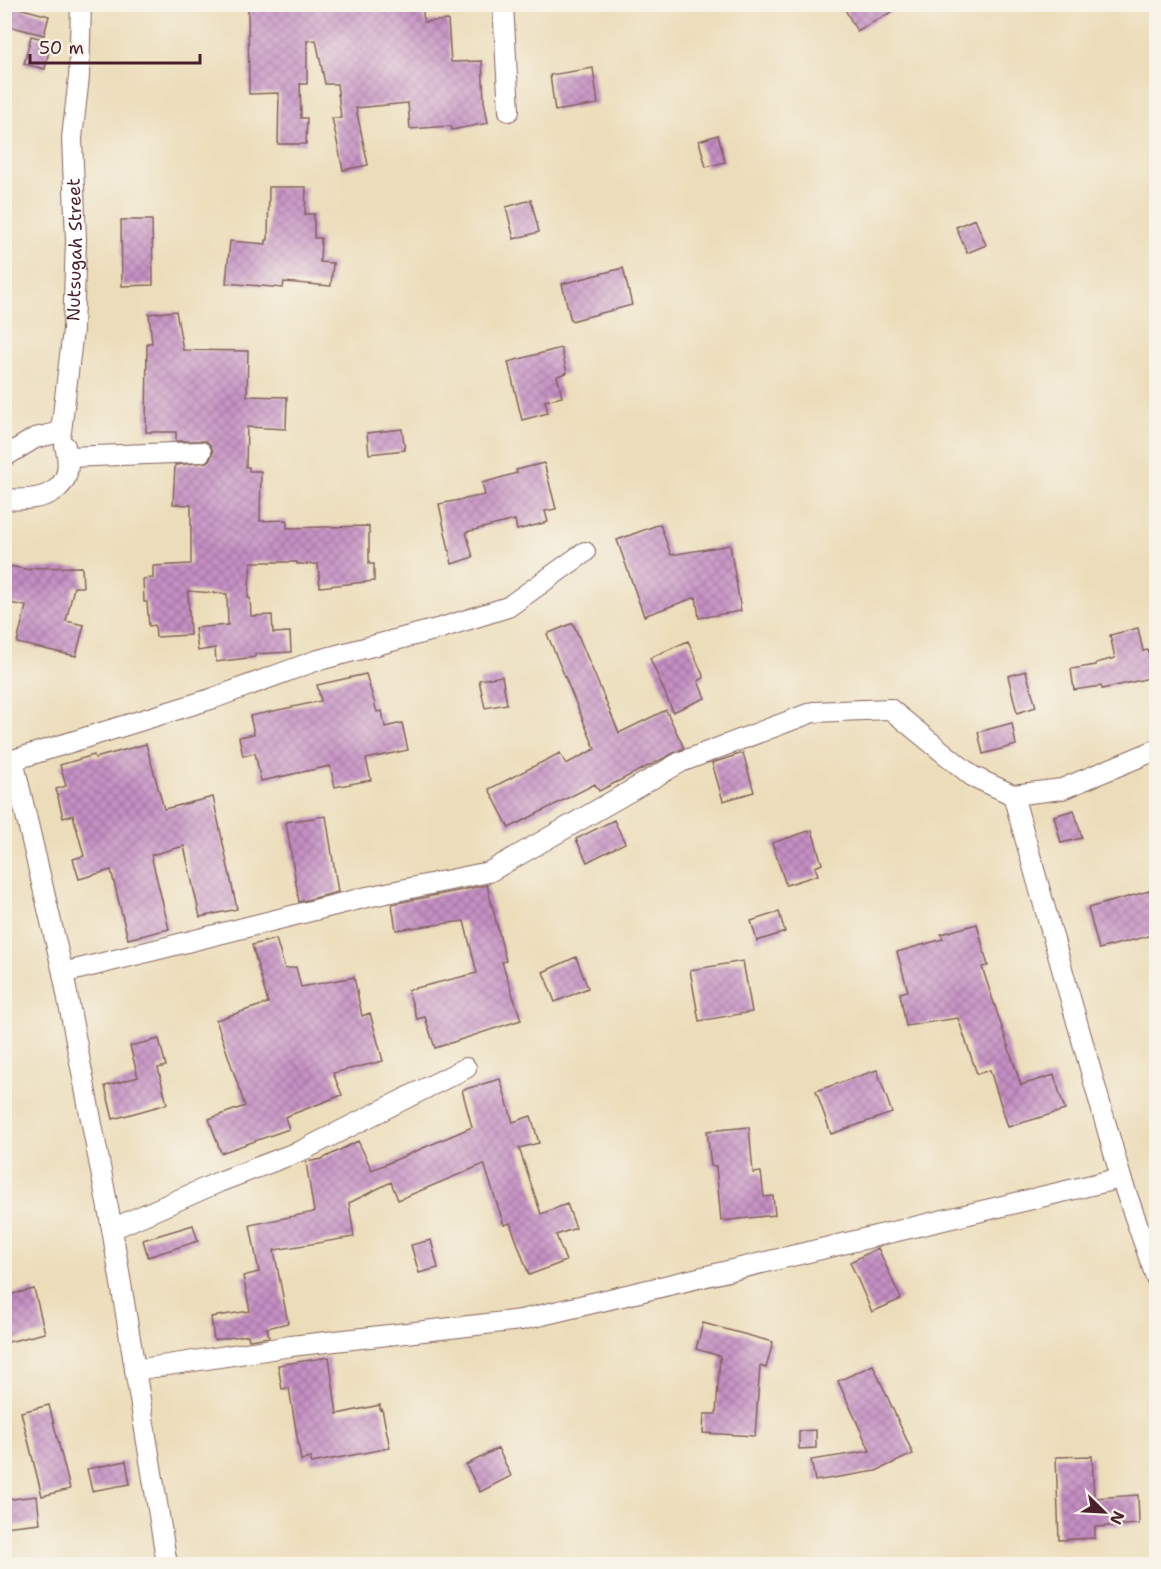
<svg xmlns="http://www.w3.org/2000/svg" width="1161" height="1569" viewBox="0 0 1161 1569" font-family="'Shantell Sans',sans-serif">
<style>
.building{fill:url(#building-cross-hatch)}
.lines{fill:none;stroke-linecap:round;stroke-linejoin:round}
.minor-casing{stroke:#83625d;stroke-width:22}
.minor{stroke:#fff;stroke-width:20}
.labels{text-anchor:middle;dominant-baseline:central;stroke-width:4.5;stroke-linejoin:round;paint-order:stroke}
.street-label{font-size:18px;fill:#4a1f2b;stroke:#f7f3e8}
</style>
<defs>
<pattern id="building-cross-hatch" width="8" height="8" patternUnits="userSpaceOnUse" patternTransform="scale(1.5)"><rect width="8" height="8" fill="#c590c4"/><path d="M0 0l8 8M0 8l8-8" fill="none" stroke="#a2759f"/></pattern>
</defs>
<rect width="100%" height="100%" fill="#f7f3e8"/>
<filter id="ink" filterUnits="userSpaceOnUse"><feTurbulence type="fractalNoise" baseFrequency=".0167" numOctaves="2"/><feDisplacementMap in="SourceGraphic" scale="12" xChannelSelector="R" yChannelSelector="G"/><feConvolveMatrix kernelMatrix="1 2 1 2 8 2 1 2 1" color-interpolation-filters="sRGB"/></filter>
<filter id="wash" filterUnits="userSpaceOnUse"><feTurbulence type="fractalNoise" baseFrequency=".008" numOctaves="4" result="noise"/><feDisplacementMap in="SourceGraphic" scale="24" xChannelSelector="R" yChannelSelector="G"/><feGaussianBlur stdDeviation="1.35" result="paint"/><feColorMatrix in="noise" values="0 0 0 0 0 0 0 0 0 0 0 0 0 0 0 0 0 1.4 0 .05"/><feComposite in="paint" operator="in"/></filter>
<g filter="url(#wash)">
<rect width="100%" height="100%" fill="#ecddba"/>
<g id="blocks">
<path class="building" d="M4,4l45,12 -5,19 -40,-10z
M248,4h43l58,5 -1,-5h74l2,18 24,-2 3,42 31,-1 2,40 4,22 -36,7 -1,-4 -41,3 -2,-26 -52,5 12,57 -25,5 -11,-52h9l-4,-34h-12l-9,-44 -9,1v43h-7l1,34h6l-1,26h-28l1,-51 -30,1z
M842,4h64l-49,27z
M31,36l20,5 -6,28 -21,-5z
M593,68l5,36 -43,7 -5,-36z
M718,135l7,27 -19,5 -7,-26z
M269,187h37l-1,27h9v24h7l-1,24 13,1 -2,23 -47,-4 -1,6 -57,-5 4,-42 36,3v-4h2z
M531,200l8,32 -25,7 -8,-32z
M975,219l11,26 -19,8 -11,-26z
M121,220h31l1,65 -31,1z
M623,268l9,37 -61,16 -9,-37z
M176,311l7,39 65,1 -1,45 40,1 -1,32 -39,-2 -1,40h3v4h12l-1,50 27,-1v8l82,-2v38h5v17l-54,6 -2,-23h-21v-2h-46l-3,36h2l1,18 21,-1 1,18 17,-1 1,20 -36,2v3l-39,5 -1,-14 -17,3 -3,-23 33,-3 -1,-31 -39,-3 2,44 -34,2 -1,-12 -6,1 -2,-24h-3l-1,-23 10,-1v-12l38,-2v-59l-18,-1 2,-39 32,-3 4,-4 2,-6 -2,-6 -5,-5h-30v-9h-30l1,-89h5l-3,-29z
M561,348l6,25 -10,3 5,21 -17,4 3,12 -26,7 -14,-58z
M402,429l3,21 -36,4 -2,-21z
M544,463l12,46 -11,2 3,11 -31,8 -2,-10 -49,12 7,25 -21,7 -13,-60 46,-9 -3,-12 35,-10 -1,-3z
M660,524l11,31 59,-10 11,66 -42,7 -3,-21 -52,19 -27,-76z
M4,565l26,5 1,-2 51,-1 1,20h-9l-8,34 18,4 -8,31 -59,-13 9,-37 -22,-4z
M573,623l46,110 47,-23 18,38 -85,43 -4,-7 -86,44 -20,-39 71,-36 6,11 29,-15 -48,-115z
M1138,628l5,23 5,-1 6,27 -52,12 -1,-3 -27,4 -3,-21 25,-4v-2l19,-5 -5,-23z
M688,641l16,37 -6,3 7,17 -32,14 -23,-54z
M1026,671l10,36 -19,6 -9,-37z
M366,674l11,38 5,-1 3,16 17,-4 6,27 -42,9 5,21 -36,7 -5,-21 -69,15 -6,-28 -12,3 -4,-19 15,-3 -4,-18 71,-15 -4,-16z
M502,676l5,28 -22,4 -6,-28z
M1012,723l4,22 -33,9 -5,-22z
M146,744l18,65 49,-12 24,112 -37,8 -16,-71 -33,9 18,74 -41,10 -17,-69 -32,9 -6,-20 11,-3 -11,-41 -10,3 -7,-29 10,-3 -6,-21 34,-10 1,3z
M743,753l11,39 -31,9 -11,-38z
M1074,810l8,28 -21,5 -7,-27z
M326,816l12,76 -39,10 -13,-80z
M614,820l11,23 -38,19 -11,-23z
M812,830l10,34 -7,3 3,8 -32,10 -14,-42z
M487,885l19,76 -4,1 19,58 -86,28 -10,-31 -8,2 -9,-29 69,-17 -13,-52 -68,9 -4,-26z
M1156,889v45l-57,15 -11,-41z
M779,912l6,20 -28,9 -6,-20z
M977,924l11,42 -6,1 39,118 33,-10 11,35 -57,17 -18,-57 -13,4 -19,-56 -52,8 -6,-33 8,-2 -11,-39 46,-13 -2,-5z
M276,939l9,30 11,-2 5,20 53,-10 8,39 8,-3 13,48 -50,12 9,22 -57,22 4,12 -68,24 -12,-34 36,-13 -29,-86 52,-17 -16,-58z
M576,957l12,31 -33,14 -12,-30z
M743,961l9,51 -53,9 -9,-51z
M159,1039l7,27 -8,2 9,36 -54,15 -8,-33 33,-9 -8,-31z
M877,1070l15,43 -61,21 -15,-43z
M500,1079l13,43 18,-6 8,27 -20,5 22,66 26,-10 9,24 -20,7 10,26 -37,14 -19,-52 -6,2 -20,-61 -86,36 -7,-18 -42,21 5,34 -80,13 14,73 -21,5 2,9 -20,3 -1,-5 -34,5 -3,-23 39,-6 -7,-35 16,-4 -9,-47 64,-13 -8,-50 16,-3 36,-18 14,29 100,-43 -10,-37z
M749,1127l4,46 8,-1 3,25 9,-1 2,19 -54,6 -5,-55h-5l-4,-35z
M193,1225l5,16 -50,16 -5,-17z
M431,1240l7,28 -19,5 -8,-28z
M878,1248l23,51 -29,13 -22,-50z
M34,1289l11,44 -41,10v-47z
M703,1323l70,19 -7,26 -6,-2 -5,70 -52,-3 1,-19h12l4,-58 -24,-7z
M329,1357l8,57 43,-9v5l2,-1 8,39 -79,15v-5l-10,2 -12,-72 -7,1 -4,-24z
M873,1365l40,89 -37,17 -61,10 -4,-21 59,-9 -32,-70z
M49,1405l21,84 -28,7 -21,-84z
M816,1430v18l-17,1v-18z
M498,1448l13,28 -31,16 -14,-27z
M1092,1456l2,42 44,-3 1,29 -44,3v11l-36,2 -3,-83z
M126,1461l4,23 -38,7 -5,-22z
M37,1496l3,27 -36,4v-27z"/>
</g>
</g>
<g filter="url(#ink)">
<use href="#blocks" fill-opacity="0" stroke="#83625d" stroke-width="1.5"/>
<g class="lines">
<g class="minor-casing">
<g id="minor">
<path d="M503,4l6,107"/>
<path id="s1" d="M4,457l31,-19 26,-6 12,-102 3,-90 -4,-102 7,-61 2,-73"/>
<path d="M68,457l133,-5"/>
<path d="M4,499c39,3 74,-7 61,-53"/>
<path d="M4,757l9,3 50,213 49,256 55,335"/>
<path d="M13,760l201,-62 101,-37 126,-33 67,-21 77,-55"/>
<path d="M1013,795l108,383 35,99"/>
<path d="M63,973l304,-76 122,-25 192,-110 132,-50 77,-3 82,67 41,19 49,-6 94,-39"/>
<path d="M112,1229l107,-47 84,-32 163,-82"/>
<path d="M135,1370l156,-24 230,-26 600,-142"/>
</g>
</g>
<use href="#minor" class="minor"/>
</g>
</g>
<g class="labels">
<g class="street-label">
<text stroke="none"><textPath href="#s1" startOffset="246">Nutsugah Street</textPath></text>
</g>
</g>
<rect width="1161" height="1569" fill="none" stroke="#f7f3e8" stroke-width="24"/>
<g transform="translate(1104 1512) rotate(114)" stroke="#f7f3e8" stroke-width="4.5" paint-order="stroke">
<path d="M0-4.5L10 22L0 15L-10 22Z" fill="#4a1f2b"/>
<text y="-9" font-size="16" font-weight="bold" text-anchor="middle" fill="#4a1f2b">N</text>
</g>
<path d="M30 54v9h170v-9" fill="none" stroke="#4a1f2b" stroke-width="3"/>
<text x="39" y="54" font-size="18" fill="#4a1f2b" stroke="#f7f3e8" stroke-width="4.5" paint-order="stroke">50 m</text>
</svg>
